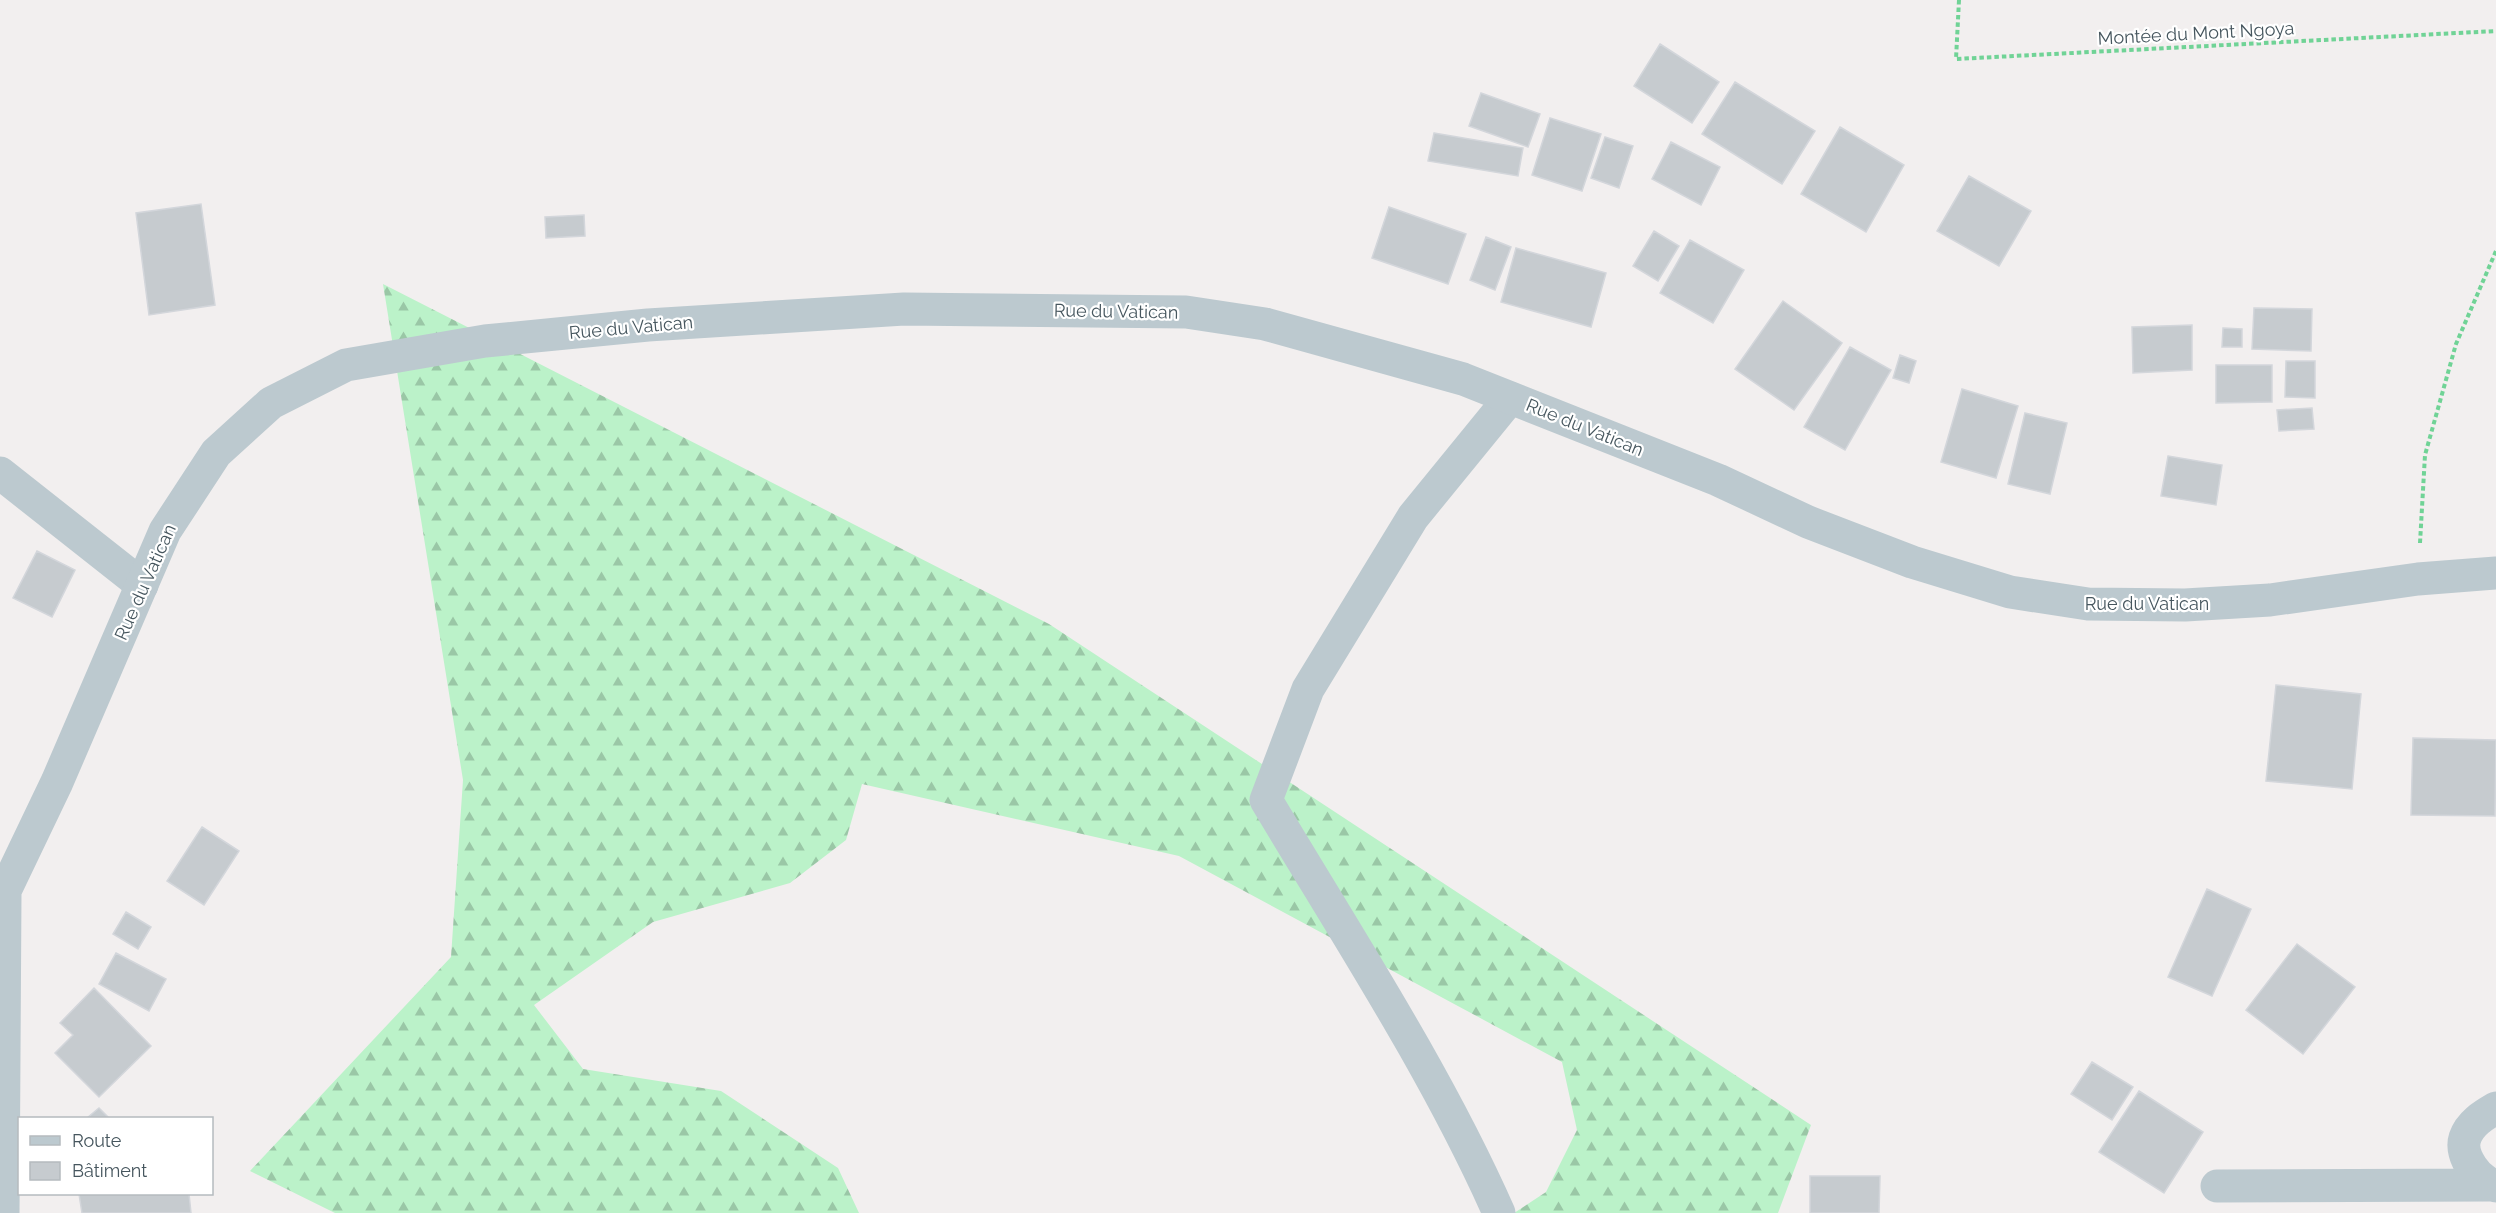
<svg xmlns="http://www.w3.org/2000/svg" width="2496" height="1213" viewBox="0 0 2496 1213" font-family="Raleway,sans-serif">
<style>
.forest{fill:url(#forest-firs)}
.building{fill:#c6cbcf;stroke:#d3d6db;stroke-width:1.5}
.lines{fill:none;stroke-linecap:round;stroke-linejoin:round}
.path{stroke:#70d396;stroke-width:4;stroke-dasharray:4.5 3;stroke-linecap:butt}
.minor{stroke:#bcc9cf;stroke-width:33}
.tertiary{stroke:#bcc9cf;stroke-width:33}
.labels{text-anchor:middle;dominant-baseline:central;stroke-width:4.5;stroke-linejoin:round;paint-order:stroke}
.street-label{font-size:18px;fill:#46565e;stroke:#fff}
</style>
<defs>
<pattern id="forest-firs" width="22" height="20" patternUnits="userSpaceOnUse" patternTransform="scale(1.5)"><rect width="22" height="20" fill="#bbf2c9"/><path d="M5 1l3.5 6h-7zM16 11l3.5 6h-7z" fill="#9ac7a6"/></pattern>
</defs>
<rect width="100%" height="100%" fill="#f2efef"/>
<path class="forest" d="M383,284l666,340 762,501 -33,88h-264l32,-21 31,-62 -15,-68 -383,-206 -317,-72 -16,56 -56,43 -137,39 -119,83 49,64 138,22 117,77 21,45h-524l-85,-42 201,-214 12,-177z"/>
<path class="building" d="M1660,44l59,38 -27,41 -58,-37z
M1735,82l80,49 -33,53 -80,-50z
M1481,93l59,21 -12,33 -59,-21z
M1550,118l51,16 -19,57 -50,-16z
M1840,127l64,38 -38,67 -65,-38z
M1434,133l89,15 -5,28 -90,-15z
M1605,137l28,9 -14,42 -28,-10z
M1671,142l49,25 -19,38 -49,-26z
M1969,176l62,35 -32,55 -62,-35z
M201,204l14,101 -66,10 -13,-102z
M1389,207l77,27 -18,50 -76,-26z
M584,215l1,21 -39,2 -1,-21z
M1654,231l25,15 -21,35 -25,-15z
M1486,237l25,10 -16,43 -25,-10z
M1690,240l54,30 -31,53 -53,-30z
M1516,248l90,25 -15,54 -90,-25z
M1783,301l59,42 -48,67 -59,-41z
M2254,308l58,1 -1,42 -59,-2z
M2192,325v45l-59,3 -1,-46z
M2223,328l19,1v18h-20z
M1850,347l41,23 -46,80 -41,-23z
M1900,355l16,6 -7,22 -16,-5z
M2286,361h29v37l-30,-1z
M2216,365h56v37l-56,1z
M1962,389l56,17 -22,72 -55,-16z
M2312,408l2,21 -35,2 -2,-21z
M2025,413l42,10 -17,71 -42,-10z
M2168,456l54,9 -6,40 -55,-9z
M37,551l38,19 -23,47 -39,-19z
M2276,685l85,9 -9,95 -86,-8z
M2413,738l83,2 -1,76 -84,-1z
M202,827l37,24 -35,54 -37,-24z
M2207,889l44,20 -39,87 -44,-19z
M126,912l25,15 -13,22 -25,-15z
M2297,944l58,43 -52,67 -57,-44z
M116,953l50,26 -17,32 -50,-27z
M94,988l57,58 -52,51 -44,-44 18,-18 -13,-12z
M2092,1062l41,25 -21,33 -41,-26z
M2139,1091l64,41 -39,61 -65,-41z
M99,1108l10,10h-22z
M1810,1176h70l-1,37h-69z
M79,1194h110l2,19h-109z"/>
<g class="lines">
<path class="path" d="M1959,0l-3,59 540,-28
M2420,543l5,-88 31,-111 40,-93"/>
<path class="minor" d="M0,473l142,112
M2496,1108c-12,7 -26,15 -31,30 -6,18 14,44 31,48
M2217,1186l272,-1
M1499,1213c-63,-142 -153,-279 -233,-413l42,-111 105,-172 97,-119"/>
<path class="tertiary" d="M0,901l57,-119 108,-251 51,-78 55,-50 75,-38 139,-24 163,-16 256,-16 282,3 79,12 198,55 255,101 90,42 104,40 98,30 78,12 97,1 85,-5 148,-21 78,-6
M3,1213l2,-319"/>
</g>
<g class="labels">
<g class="street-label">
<text transform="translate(2196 33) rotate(-3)">Montée du Mont Ngoya</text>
<text transform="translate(1116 311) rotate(1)">Rue du Vatican</text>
<text transform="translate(631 327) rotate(-5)">Rue du Vatican</text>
<text transform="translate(1585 427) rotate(22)">Rue du Vatican</text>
<text transform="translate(145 582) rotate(-66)">Rue du Vatican</text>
<text x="2147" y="603">Rue du Vatican</text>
</g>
</g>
<rect x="18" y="1117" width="195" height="78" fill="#ffffff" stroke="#b5bbbf" stroke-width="1.5"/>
<rect x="30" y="1136" width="30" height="9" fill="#bcc9cf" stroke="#b5bbbf" stroke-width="1.5"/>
<text x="72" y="1147" font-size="18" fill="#46565e">Route</text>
<rect x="30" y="1162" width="30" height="18" fill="#c6cbcf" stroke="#b5bbbf" stroke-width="1.5"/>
<text x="72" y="1177" font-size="18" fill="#46565e">Bâtiment</text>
</svg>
